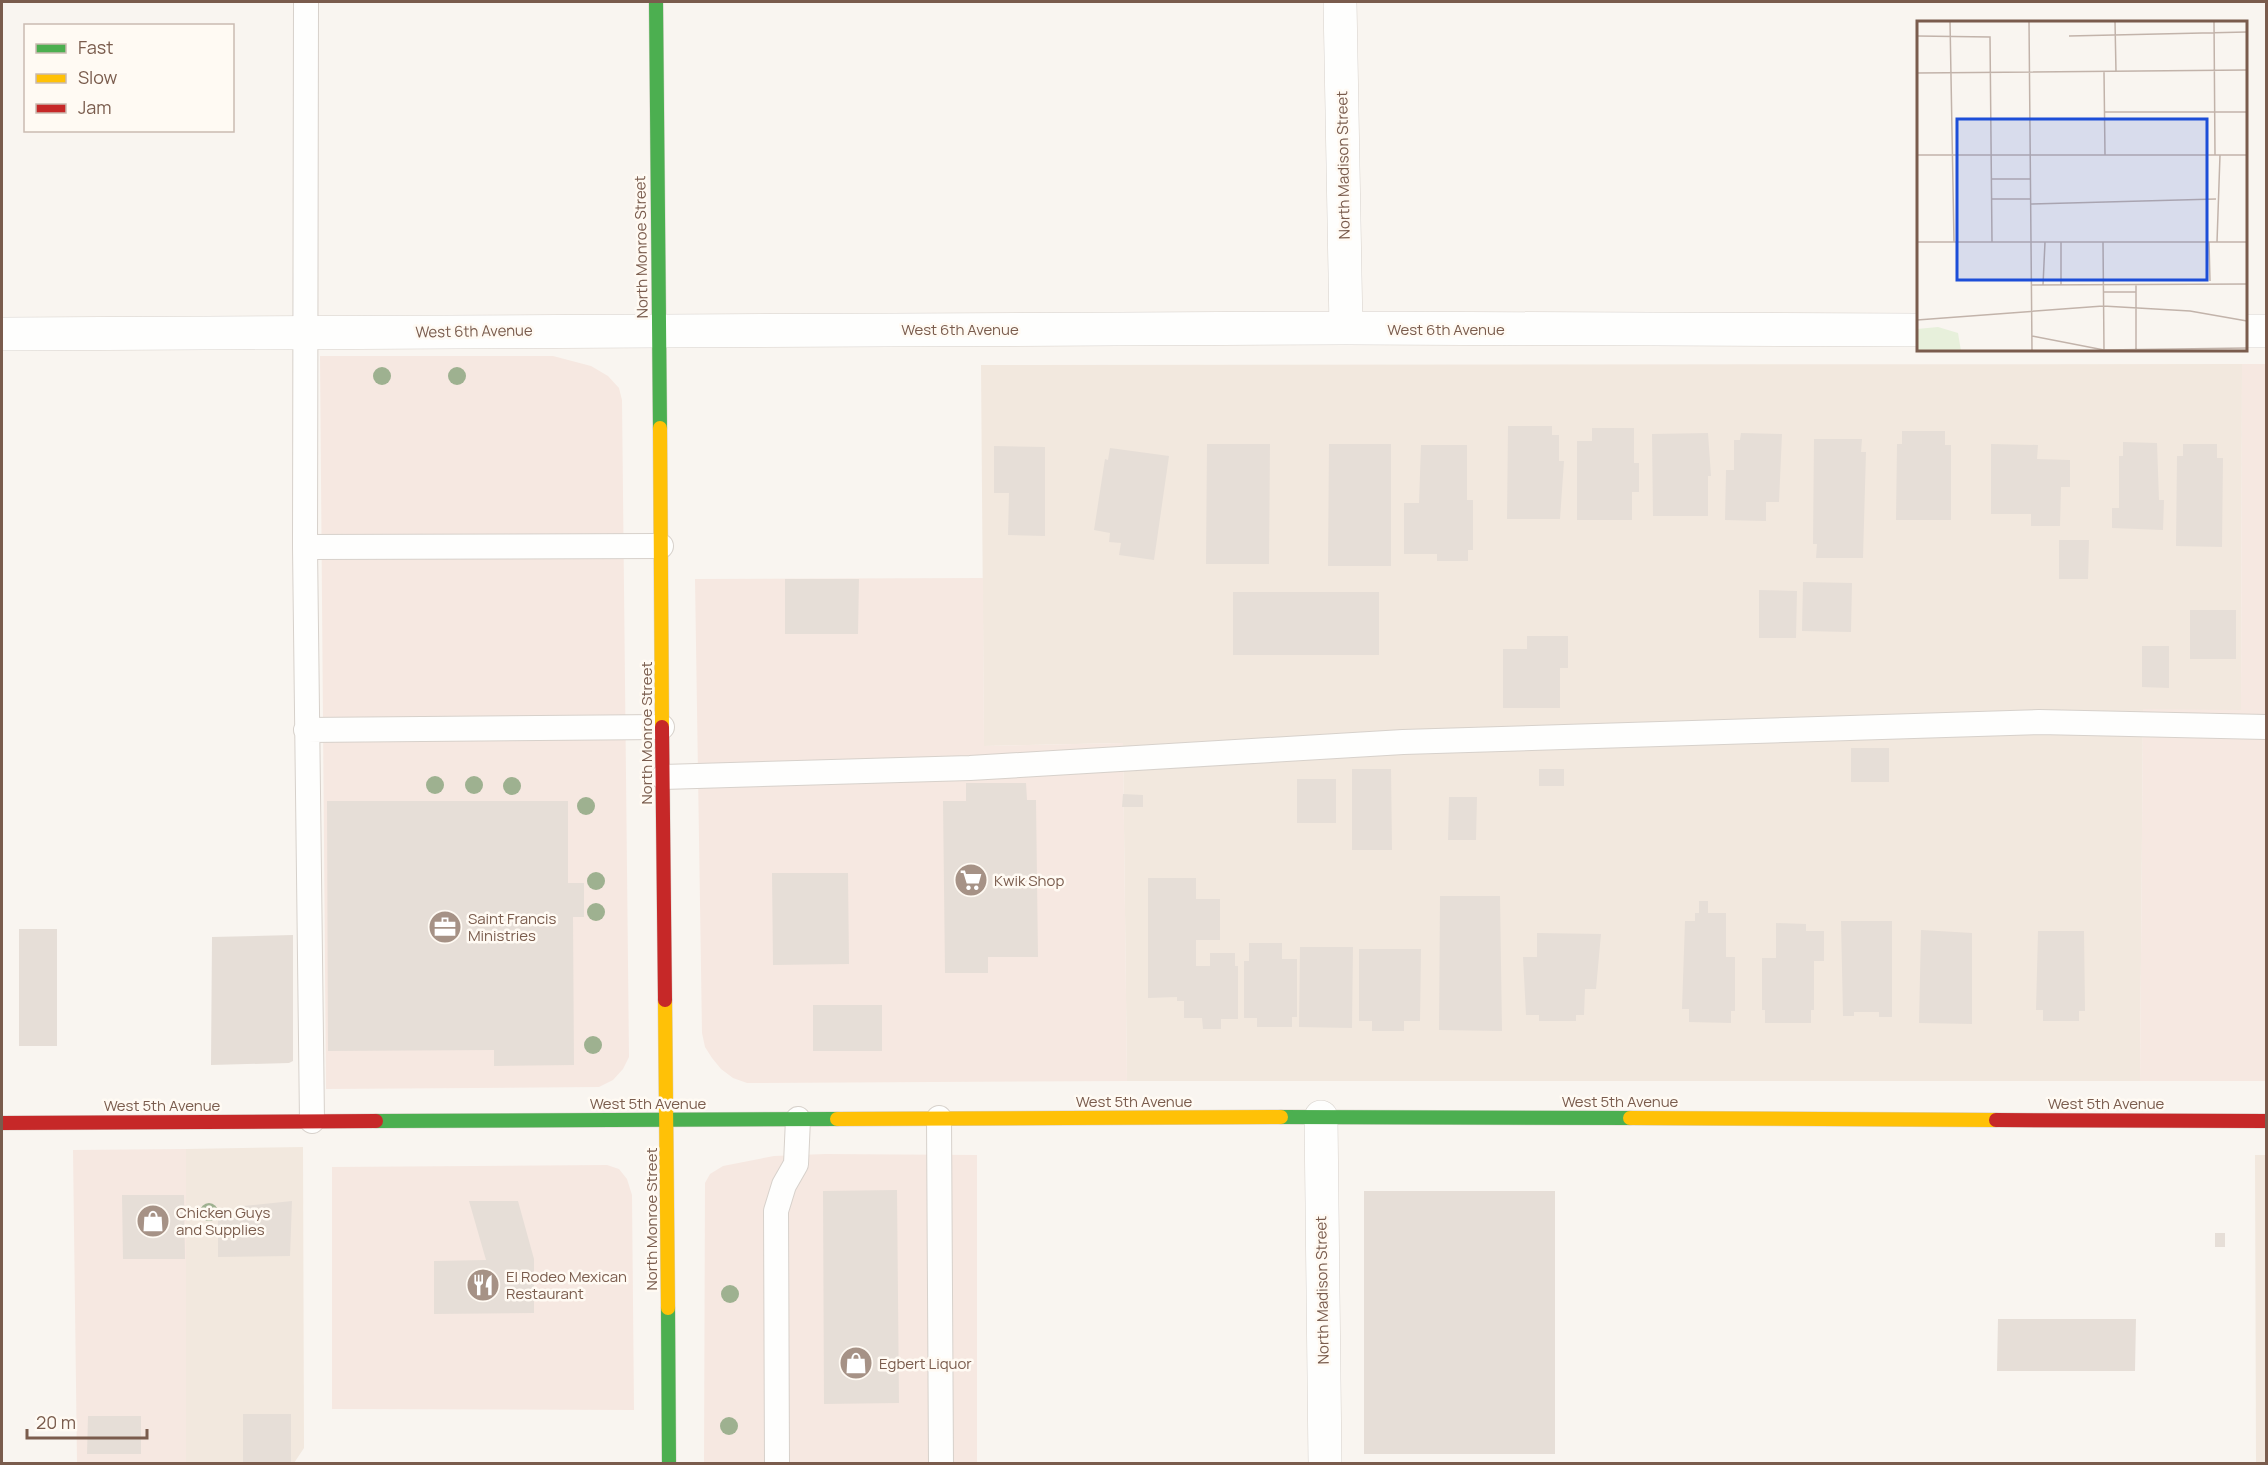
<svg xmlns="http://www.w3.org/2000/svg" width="2268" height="1465" viewBox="0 0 2268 1465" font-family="Manrope,sans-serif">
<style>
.residential{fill:#f2e8de}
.commercial{fill:#f6e8e1}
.building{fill:#e6ded7}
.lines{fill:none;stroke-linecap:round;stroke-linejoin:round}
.lane-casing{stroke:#d7d1cb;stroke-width:26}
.street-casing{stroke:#d7d1cb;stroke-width:34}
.fast-casing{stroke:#d9d2cb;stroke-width:15}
.slow-casing{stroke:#d9d2cb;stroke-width:15}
.jam-casing{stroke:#d9d2cb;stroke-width:15}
.lane{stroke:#fefefd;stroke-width:24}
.street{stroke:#fefefd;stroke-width:33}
.fast{stroke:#4caf50;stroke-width:14}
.slow{stroke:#ffc107;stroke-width:14}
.jam{stroke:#c62828;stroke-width:14}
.tree{fill:#9eb190}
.labels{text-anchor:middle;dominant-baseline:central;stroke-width:5;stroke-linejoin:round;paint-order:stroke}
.street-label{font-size:15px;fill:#7a5c4d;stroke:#fffaf3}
.poi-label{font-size:15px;fill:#7a5c4d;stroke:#fffaf3;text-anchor:start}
.inset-road{fill:none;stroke:#c2b3aa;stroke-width:1.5}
.view{fill:#1d4ed8;fill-opacity:0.15;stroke:#1d4ed8;stroke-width:3}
.inset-edge{fill:none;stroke:#7a5c4d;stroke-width:3}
</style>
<rect width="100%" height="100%" fill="#f9f5f0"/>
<path class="residential" d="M2242,364l-1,347 -98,-1 -3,371h-1013l-4,-338 -139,3 -3,-381z
M303,1147l1,301 -10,15h-108v-314z
M2255,1155h11v309l-10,-1z"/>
<path class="commercial" d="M320,356h233l38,10 17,10 11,12 3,12 7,657 -6,12 -10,11 -14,7 -273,2z
M2242,364h24v717h-126l3,-372 98,1z
M983,578l1,168 139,-3 4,338 -380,2 -14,-5 -12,-9 -9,-11 -7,-11 -3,-14 -7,-454z
M186,1149v314h-109l-4,-313z
M825,1154l152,1v308l-273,1 1,-281 5,-9 13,-8 51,-10z
M607,1165l12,4 8,10 5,16 2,215 -302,-1v-242z"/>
<path class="building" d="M1508,426h44v9h7v26h5l-4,58h-53z
M1592,428h42v35h5v29h-7v28h-55v-79h15z
M1902,431h43v14h6v75h-55l1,-76h5z
M1708,433l3,43h-3v40h-55l-1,-82z
M1741,433l41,1 -3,68h-13v19l-41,-1 1,-50h8v-30h6z
M1814,439h48l-1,13h5l-3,106h-47l1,-14h-4z
M2123,442l34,1 2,57h5l-1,30 -51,-2v-20h7v-52h4z
M1207,444h63l-1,120h-63z
M1329,444h62v122h-63z
M1991,444l47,1 -1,14 33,1v27h-9l-1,39h-29v-12h-40z
M2183,444h34v14h6l-1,89 -46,-1 1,-90h6z
M1421,445h46v55h6v50h-5v11h-31v-7h-33v-51h15z
M994,446l51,1v89l-37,-1 1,-42h-15z
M1110,448l59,8 -15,104 -35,-5 2,-12 -12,-1 1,-9 -16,-3 11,-71 3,1z
M2059,540h30l-1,39h-29z
M785,579h74l-1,55h-73z
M1803,582l49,1 -1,49 -49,-1z
M1759,590l38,1 -1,47h-37z
M1233,592h146v63h-146z
M2190,610h46v49h-46z
M1527,636h41v32h-8v40h-57v-59h24z
M2142,646h27v42l-27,-1z
M1851,748h38v34h-38z
M1352,769h39l1,81h-40z
M1539,769h25v17h-25z
M1297,779h39v44h-39z
M966,783h60l1,17h9l2,157h-50v16h-43l-2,-172h23z
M1123,794l20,1v12h-21z
M1449,797h28l-1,43h-28z
M327,801h241v82h16v34h-11l1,148 -80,1v-16l-166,1z
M772,873h76l1,91 -76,1z
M1148,878h48v21h24v41h-24v26h14v-13h25v13h3v53h-17v10h-18l-1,-11h-18v-17h-7v-4l-29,1z
M1440,896h60l2,135 -63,-1z
M1699,901h9v12h18v44h9v54h-4v12l-42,-1v-13h-7l3,-88h10v-8h4z
M1841,921h51v96h-13v-5h-25v4h-11z
M1776,923l30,1v7h18v30h-10v49h-3v13h-46v-13h-3v-52h14z
M19,929h38v117h-38z
M1921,930l51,3v91l-53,-1z
M2038,931h46l1,80h-6v10h-36v-11h-7z
M1537,933l64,1 -5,55h-11l-1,26h-8v6h-37v-6h-13l-3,-58h14z
M293,935v126l-4,2 -78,2 1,-128z
M1249,943h33v16h15v58h-5v10h-35v-9h-13v-57h5z
M1300,947h53l-1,81 -53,-1z
M1359,949h62l-1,72h-16v10h-32v-10h-13z
M813,1005h69v46h-69z
M897,1190l2,213 -75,1 -1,-213z
M1364,1191h191v263h-191z
M122,1195h62l1,64h-62z
M292,1201l-2,55 -72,1v-39h25v-12z
M469,1201h49l16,58v54l-100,1v-53l52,-1z
M2215,1233h10v14h-10z
M1998,1319h138l-1,52h-138z
M243,1414h48v49h-48z
M88,1416h53v38h-54z"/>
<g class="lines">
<g class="lane-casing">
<path id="lane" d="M306,2l-1,545 7,574
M305,547l356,-1
M306,730l356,-3
M663,777l307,-9 433,-26 636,-20 227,5
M939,1118l2,346
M777,1464l-1,-253 8,-26 12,-21 2,-45"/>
</g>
<g class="street-casing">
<path id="street" d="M1340,2l6,326
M2246,331h20
M2,334l1344,-6 572,2
M1321,1117l4,347"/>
</g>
<g class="fast-casing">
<path id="fast" d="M656,2l4,426
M1281,1117l349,1
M376,1121l461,-2
M668,1308l1,156"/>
</g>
<g class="slow-casing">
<path id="slow" d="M660,428l2,299
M665,1000l3,308
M1630,1118l366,2
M837,1119l444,-2"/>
</g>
<g class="jam-casing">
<path id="jam" d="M662,727l3,273
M1996,1120l270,1
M2,1123l374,-2"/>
</g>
<use href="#lane" class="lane"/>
<use href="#street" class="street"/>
<use href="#fast" class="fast"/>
<use href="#slow" class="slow"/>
<use href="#jam" class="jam"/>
</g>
<g class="tree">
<circle cx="382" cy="376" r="9"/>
<circle cx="457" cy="376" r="9"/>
<circle cx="435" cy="785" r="9"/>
<circle cx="474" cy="785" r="9"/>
<circle cx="512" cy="786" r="9"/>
<circle cx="586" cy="806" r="9"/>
<circle cx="596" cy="881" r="9"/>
<circle cx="596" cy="912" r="9"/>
<circle cx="593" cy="1045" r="9"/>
<circle cx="209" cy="1212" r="9"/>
<circle cx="730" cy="1294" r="9"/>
<circle cx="729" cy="1426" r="9"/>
</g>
<defs>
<g id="supermarket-disc" transform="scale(1.725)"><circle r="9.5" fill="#a69286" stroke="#fffaf3"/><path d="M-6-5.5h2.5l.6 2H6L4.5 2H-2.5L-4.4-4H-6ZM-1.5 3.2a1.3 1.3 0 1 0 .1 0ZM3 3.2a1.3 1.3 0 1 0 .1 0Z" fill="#fff"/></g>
<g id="office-disc" transform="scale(1.725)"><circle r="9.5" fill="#a69286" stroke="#fffaf3"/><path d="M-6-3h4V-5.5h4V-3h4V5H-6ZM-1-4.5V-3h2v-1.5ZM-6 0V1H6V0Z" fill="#fff"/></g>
<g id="shop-disc" transform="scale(1.725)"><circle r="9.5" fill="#a69286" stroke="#fffaf3"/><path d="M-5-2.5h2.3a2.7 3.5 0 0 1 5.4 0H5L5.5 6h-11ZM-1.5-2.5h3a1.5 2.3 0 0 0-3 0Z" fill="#fff"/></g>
<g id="restaurant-disc" transform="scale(1.725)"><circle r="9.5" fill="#a69286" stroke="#fffaf3"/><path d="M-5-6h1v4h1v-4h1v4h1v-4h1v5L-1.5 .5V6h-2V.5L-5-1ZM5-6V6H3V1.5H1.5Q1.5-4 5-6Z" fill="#fff"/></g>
</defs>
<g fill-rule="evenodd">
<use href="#supermarket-disc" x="971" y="880"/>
<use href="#office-disc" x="445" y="927"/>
<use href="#shop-disc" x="153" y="1221"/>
<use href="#restaurant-disc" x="483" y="1285"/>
<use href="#shop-disc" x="856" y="1363"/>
</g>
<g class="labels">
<g class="street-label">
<text transform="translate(1343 165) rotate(-91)">North Madison Street</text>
<text transform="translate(641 247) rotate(-91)">North Monroe Street</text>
<text x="960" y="329">West 6th Avenue</text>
<text x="1446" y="329">West 6th Avenue</text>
<text transform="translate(474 331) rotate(-1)">West 6th Avenue</text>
<text transform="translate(646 733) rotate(-90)">North Monroe Street</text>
<text x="1134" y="1101">West 5th Avenue</text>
<text x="1620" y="1101">West 5th Avenue</text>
<text x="648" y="1103">West 5th Avenue</text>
<text x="2106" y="1103">West 5th Avenue</text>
<text x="162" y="1105">West 5th Avenue</text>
<text transform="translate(651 1219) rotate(-90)">North Monroe Street</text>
<text transform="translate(1322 1290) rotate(-91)">North Madison Street</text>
</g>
<g class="poi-label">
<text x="994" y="880">Kwik Shop</text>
<text x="468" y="918">Saint Francis<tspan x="468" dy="17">Ministries</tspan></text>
<text x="176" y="1212">Chicken Guys<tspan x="176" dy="17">and Supplies</tspan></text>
<text x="506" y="1276">El Rodeo Mexican<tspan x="506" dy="17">Restaurant</tspan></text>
<text x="879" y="1363">Egbert Liquor</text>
</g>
</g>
<g transform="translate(1917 21)">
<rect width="330" height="330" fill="#f9f5f0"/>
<path d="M21,306l20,6 3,18h-44v-22z" fill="#e7f0db"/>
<path class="inset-road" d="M33,0l4,221M112,0l3,330M198,0l1,51M297,0l1,134M0,15l73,1 2,205M152,15l178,-4M187,51l1,83M0,52l330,-3M187,91h143M0,134h330M74,158h39M74,178h39M113,183l186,-5M0,221h330M144,221v43M186,221l1,108M292,221l1,39M300,221l3,-87M114,264l216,-1M126,264l2,-43M186,271h33M0,299l186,-14 87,5 57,10M115,315l72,14 143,-2M219,329v-65"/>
<path class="view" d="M40,98h250v161h-250z"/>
<rect width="330" height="330" class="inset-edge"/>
</g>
<rect width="2268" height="1465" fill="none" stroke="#7a5c4d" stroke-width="6"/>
<rect x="24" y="24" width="210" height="108" fill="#fffaf3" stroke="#cabbb1" stroke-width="1.5"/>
<rect x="36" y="44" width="30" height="9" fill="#4caf50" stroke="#cabbb1" stroke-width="1.5"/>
<text x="78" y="54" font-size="18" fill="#7a5c4d">Fast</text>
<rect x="36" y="74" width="30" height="9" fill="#ffc107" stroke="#cabbb1" stroke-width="1.5"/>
<text x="78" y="84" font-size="18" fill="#7a5c4d">Slow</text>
<rect x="36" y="104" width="30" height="9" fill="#c62828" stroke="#cabbb1" stroke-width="1.5"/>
<text x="78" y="114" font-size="18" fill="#7a5c4d">Jam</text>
<path d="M27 1429v9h120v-9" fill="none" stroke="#7a5c4d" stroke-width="3"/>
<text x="36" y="1429" font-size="18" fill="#7a5c4d" stroke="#fffaf3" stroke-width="4.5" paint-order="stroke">20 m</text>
</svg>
